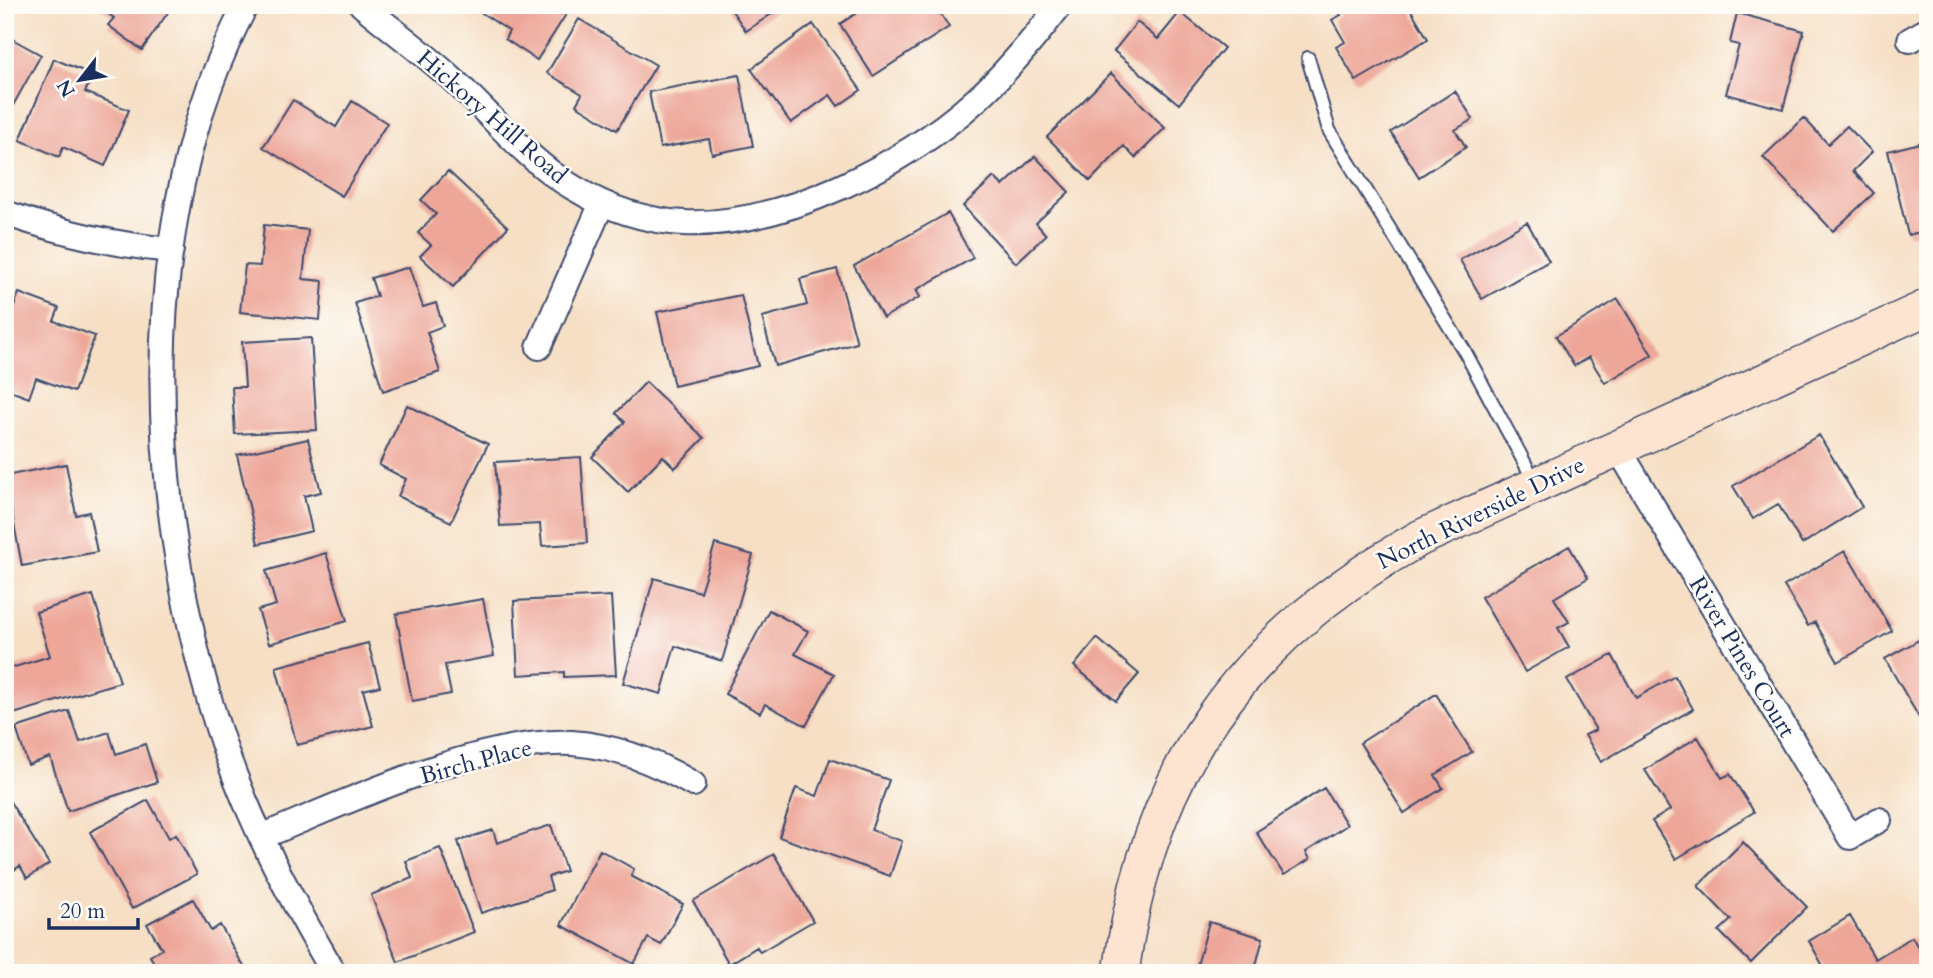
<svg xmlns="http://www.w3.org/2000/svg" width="1933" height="978" viewBox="0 0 1933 978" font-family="Cardo,serif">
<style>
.building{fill:#eda698}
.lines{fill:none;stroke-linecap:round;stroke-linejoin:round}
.lane-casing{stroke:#3c496d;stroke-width:16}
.street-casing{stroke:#3c496d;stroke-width:28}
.secondary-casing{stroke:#3c496d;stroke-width:38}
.lane{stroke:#fff;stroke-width:12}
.street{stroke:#fff;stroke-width:24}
.secondary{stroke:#fde4d1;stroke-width:35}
.labels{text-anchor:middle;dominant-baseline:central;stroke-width:5;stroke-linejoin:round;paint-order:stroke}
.street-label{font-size:24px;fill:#1b2f5e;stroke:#fdfcf7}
</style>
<rect width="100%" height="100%" fill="#fdfcf7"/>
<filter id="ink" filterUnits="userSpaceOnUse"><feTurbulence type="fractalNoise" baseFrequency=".0143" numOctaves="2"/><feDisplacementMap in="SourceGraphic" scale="14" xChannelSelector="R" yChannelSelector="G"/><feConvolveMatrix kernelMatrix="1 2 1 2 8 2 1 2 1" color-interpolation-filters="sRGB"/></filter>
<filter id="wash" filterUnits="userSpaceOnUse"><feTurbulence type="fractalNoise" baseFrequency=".00686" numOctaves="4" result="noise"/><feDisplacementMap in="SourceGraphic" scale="28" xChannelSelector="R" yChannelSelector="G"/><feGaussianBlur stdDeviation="1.57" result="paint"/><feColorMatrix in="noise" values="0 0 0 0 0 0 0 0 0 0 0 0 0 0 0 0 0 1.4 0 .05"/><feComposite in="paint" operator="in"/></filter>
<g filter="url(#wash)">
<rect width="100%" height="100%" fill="#f6dfc5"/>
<g id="blocks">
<path class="building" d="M96,5h77l-31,45 -34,-25 6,-7z
M470,5h102l-35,55 -32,-21 4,-8z
M728,5h57l-39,26z
M861,5h74l14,22 -76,49 -33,-52 23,-15z
M1336,5h72l20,34 -72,42 -20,-34 9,-5 -13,-22 9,-5z
M1180,12l44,36 -45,56 -65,-53 23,-29 21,17z
M1737,13l67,18 -21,78 -57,-15 13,-49 -9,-2z
M579,19l77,46 -39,65 -41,-25 6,-11 -35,-21z
M813,24l48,66 -23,16 -8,-11 -39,28 -40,-54z
M5,35l36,20 -36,65z
M54,59l39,16 -8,17 44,18 -24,56 -42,-19 -4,10 -39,-17z
M1111,73l54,55 -30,30 -11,-12 -34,35 -43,-44z
M739,75l14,71 -41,8 -3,-15 -49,9 -11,-56z
M1455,91l18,28 -18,11 11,17 -47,30 -28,-45z
M293,100l43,27 16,-26 35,22 -45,73 -79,-49z
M1804,118l24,26 19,-18 25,26 -19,19 21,22 -41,38 -70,-74z
M1928,141v89l-20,5 -20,-84z
M1035,156l34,36 -33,31 10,12 -30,28 -53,-57 31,-29 9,9z
M448,171l60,56 -55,60 -33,-31 11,-11 -13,-12 18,-19 -15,-14z
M948,213l25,45 -57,32 4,7 -37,21 -29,-52z
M1527,222l22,39 -67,38 -22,-39z
M264,225l44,5 -5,49 20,2 -3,39 -80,-8 5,-47 15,1z
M409,267l14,40 13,-4 7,23 -16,6 13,40 -57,19 -28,-88 22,-7 -6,-18z
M837,269l20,74 -82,23 -13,-49 45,-12 -7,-26z
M19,293l40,15 -5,13 41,15 -21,56 -38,-14 -7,20 -24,-9v-57z
M741,295l17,71 -84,20 -17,-74z
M1618,299l34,56 -47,28 -16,-26 -15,9 -18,-30z
M311,338l6,92 -82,4 -3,-47h13l-3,-45z
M646,382l58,56 -29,30 -12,-12 -35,36 -36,-35 33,-35 -9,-9z
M407,405l81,39 -37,78 -53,-26 8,-17 -27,-14z
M1819,435l43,72 -60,37 -24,-40 -25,15 -20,-33z
M308,439l13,53 -17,4 8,35 -54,13 -21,-89z
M581,457l6,86 -45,3 -2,-22 -40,2 -5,-64z
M66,464l10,51 13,-3 8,40 -75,14 -17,-90z
M715,544l38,11 -31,106 -47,-15 -14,48 -38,-11 31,-105 46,14z
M1569,546l19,32 -34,20 15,24 -11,6 11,19 -44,25 -44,-75z
M1845,551l47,80 -54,31 -23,-40 -7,4 -24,-40z
M326,553l21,68 -78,23 -11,-34 18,-5 -10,-34z
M93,595l27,87 -110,33 -5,-16v-29l45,-14 -14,-44z
M611,596l5,79 -52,2v-5l-46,3 -4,-74z
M483,599l11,57 -49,9 6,29 -39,7 -16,-87z
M769,610l39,21 -13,23 39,20 -28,52 -41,-22 -5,9 -35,-19z
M1928,635v98l-43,-74z
M1097,638l42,36 -23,27 -42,-35z
M368,643l12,43 -17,4 10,36 -76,19 -21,-78z
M1612,655l24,43 39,-22 18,33 -92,53 -16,-27 11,-5 -29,-50z
M1436,694l36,58 -37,23 8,13 -39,25 -44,-70z
M69,711l11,31 29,-10 7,22 29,-10 12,38 -89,29 -18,-54 -22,8 -12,-37z
M1698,737l24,41 8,-4 24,38 -78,47 -24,-38 18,-11 -25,-40z
M830,759l59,21 -18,50 31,11 -12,35 -111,-39 17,-49 21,8z
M1324,788l23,37 -41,27 4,7 -26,16 -28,-43z
M7,797l42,67 -22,14 -7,-12 -15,10z
M148,800l21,38 7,-4 21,40 -65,35 -42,-77z
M551,825l15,46 -18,6 4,13 -71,23 -23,-72 35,-11 4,13z
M1743,842l64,65 -56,56 -32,-32 12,-11 -33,-34z
M440,848l34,84 -76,30 -27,-67 41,-17 -6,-17z
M600,850l34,19 -3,7 52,28 -22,41 -13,-7 -14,26 -73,-39z
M774,854l39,67 -53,31 -3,-5 -28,17 -36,-63z
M193,899l18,32 9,-6 27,47 -87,1 -10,-17 12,-7 -15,-25z
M1850,916l25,43 37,-22 16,27v6l-101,3 -18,-32z
M1209,922l54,16 -9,35h-59z"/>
</g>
</g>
<g filter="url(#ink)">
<use href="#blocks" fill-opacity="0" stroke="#3c496d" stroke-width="2"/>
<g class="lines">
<g class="lane-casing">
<path id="lane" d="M1308,58l21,72 136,222 71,132"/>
</g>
<g class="street-casing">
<path id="street" d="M246,5c-117,219 -99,516 -21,744 27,78 67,152 109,224
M362,5c30,25 62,48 90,74 39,35 76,83 122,109 33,20 71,33 110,35 98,4 220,-58 292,-123 32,-29 58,-61 84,-95
M1910,40l18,-10
M5,213c54,19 109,32 166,37
M539,347l63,-144
M1618,448l232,389 29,-17
M261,837c85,-35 220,-99 311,-94 44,3 84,19 121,41"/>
</g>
<g class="secondary-casing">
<path id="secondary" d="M1121,973c26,-204 121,-336 299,-435l508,-231"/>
</g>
<use href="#lane" class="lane"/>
<use href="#street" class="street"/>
<use href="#secondary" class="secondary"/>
</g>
</g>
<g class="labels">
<g class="street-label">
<text transform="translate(492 117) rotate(41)">Hickory Hill Road</text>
<text transform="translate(1481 513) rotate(-26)">North Riverside Drive</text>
<text transform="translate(1742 657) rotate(59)">River Pines Court</text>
<text transform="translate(476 762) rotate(-15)">Birch Place</text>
</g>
</g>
<rect width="1933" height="978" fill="none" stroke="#fdfcf7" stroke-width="28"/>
<g transform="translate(80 80) rotate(239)" stroke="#fdfcf7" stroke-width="5" paint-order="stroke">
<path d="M0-5L12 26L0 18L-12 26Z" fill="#1b2f5e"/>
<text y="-10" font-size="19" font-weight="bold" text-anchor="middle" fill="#1b2f5e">N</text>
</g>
<path d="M49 918v10h89v-10" fill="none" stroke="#1b2f5e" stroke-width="3.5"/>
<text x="60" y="918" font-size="21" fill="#1b2f5e" stroke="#fdfcf7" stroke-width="5" paint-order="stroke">20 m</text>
</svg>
